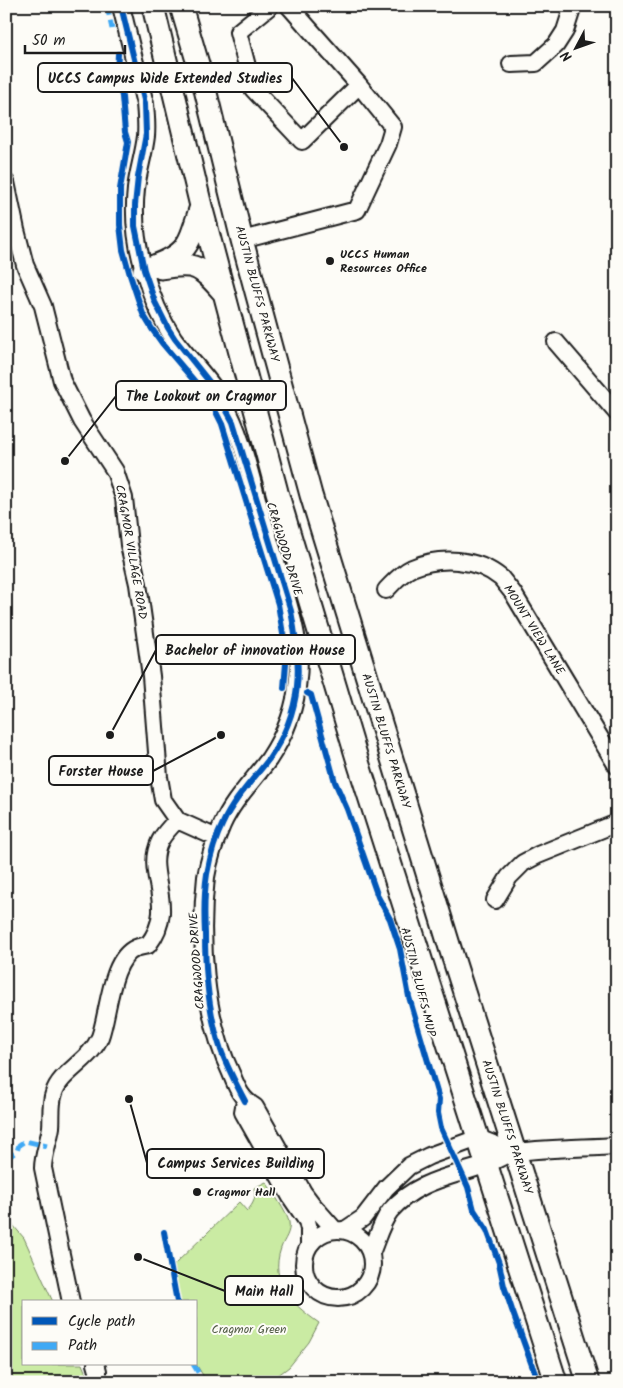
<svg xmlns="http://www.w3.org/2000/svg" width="623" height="1388" viewBox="0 0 623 1388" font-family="Kalam,sans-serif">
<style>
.green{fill:#caeba3;stroke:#738460}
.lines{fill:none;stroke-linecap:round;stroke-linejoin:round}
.minor-casing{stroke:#1c1c1c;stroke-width:20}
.major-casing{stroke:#1c1c1c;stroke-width:25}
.minor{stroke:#fdfcf7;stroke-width:16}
.major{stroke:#fdfcf7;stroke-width:21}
.quiet{stroke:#3fa9f5;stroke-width:5;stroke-dasharray:10 5;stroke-linecap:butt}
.cycleway-casing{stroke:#fdfcf7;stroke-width:9}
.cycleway{stroke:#0057b8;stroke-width:6}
.poi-dot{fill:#1c1c1c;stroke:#fdfcf7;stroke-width:2}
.labels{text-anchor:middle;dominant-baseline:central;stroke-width:4;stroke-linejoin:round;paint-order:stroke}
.poi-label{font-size:12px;font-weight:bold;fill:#1c1c1c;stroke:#fdfcf7;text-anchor:start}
.street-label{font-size:12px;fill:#1c1c1c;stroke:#fdfcf7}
.park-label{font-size:12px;fill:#505a44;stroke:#fdfcf7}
.leader{fill:none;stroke:#1c1c1c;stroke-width:2}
.callout-dot{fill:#1c1c1c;stroke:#fdfcf7;stroke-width:2}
.callout{fill:#fdfcf7;stroke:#1c1c1c;stroke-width:2}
.callout-label{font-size:14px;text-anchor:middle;font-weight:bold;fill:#1c1c1c}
</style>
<rect width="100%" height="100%" fill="#fdfcf7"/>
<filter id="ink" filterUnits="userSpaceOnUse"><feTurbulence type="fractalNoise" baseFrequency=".02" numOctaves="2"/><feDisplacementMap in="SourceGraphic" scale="10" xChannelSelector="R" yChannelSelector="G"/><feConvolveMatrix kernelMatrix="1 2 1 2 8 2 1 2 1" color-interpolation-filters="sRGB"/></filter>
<g filter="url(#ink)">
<path class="green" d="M266,1182c6,9 21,31 23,40 2,11 -5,17 -8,26 -12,35 11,56 38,75l-10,19 -20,25 -20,15h-46l-19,-5 -8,-13v-62h-16l-6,-37 65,-63 8,9c7,-8 9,-13 7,-23z
M6,1217l18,21 29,64h-29v62h58l5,12v6h-81z"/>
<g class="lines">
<g class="minor-casing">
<path id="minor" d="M121,6l24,98c1,11 2,21 1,32 -2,18 -8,35 -10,53 -3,27 0,54 8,81 6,23 16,48 30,69 16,22 36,40 50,64 18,32 26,72 36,107 7,23 14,45 21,68 9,32 21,66 17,100 -2,29 -13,57 -29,81 -16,22 -36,41 -47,66 -7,16 -13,34 -16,52 -7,61 -2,140 25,196 6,15 10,26 24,34l48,85 9,12 22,25
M270,6l-32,26 15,57 49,52 57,-56
M511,64l25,-1 20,-18 9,-14 8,-25
M6,182l10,48 9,35 18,41 19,75 20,40 33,50 9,27 5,47 9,39 13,92 8,101 4,23 14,20 40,18
M242,240l115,-30 31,-66 5,-17 -34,-42 -70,-79
M556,342l61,71
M386,590c8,-8 15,-17 26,-22 28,-12 65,-10 89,10 4,5 8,10 12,15l104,173
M495,900l14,-23 14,-14 15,-8 79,-32
M245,1101l-2,11 49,87 15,22 2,8v17
M304 1264a34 34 0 1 1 68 0a34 34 0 1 1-68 0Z
M345,1230l18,-12 23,-30 23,-22 20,-10 49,-18 36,14
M371,1253c6,-14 10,-30 19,-42 26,-30 60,-34 95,-46 11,-4 21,-12 32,-13 33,-4 67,-4 100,-6
M71,1302l-28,-134c0,-13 6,-27 8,-41 1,-11 -1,-23 3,-34 6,-21 36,-32 46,-56 9,-24 10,-78 36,-89 4,-2 8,-2 12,-3 31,-40 -5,-70 12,-104 4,-8 11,-15 17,-21
M96,1364l2,7v11"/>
</g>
<g class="major-casing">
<path id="major" d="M153,6l48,200 76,286 82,273 197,617
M181,6l22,75 39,159 69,255 139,453 138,434
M161,268c35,-6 39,-2 62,24
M144,270c44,-17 43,-19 57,-64"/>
</g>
<use href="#minor" class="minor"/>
<use href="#major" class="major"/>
<path class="quiet" d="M107,6l5,23
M6,1159l11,-8 2,-6 6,-4 22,5
M193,1364l11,18"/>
<g class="cycleway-casing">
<path id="cycleway" d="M121,6l24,98 1,30 -8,43 -3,28v21l9,44 11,32 13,26 7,11 40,50 18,33 58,189c11,55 12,99 -22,148 -16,21 -35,40 -46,64 -8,16 -13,34 -16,51 -3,19 -3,40 -2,60 0,39 3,78 16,116 6,17 15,34 24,51
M118,54l-1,19 5,24 3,35 3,10 -8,47v36l3,25 7,25 13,39 9,15 10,14 40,47 11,16 9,18 56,180 7,42 1,17 -2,25
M307,693l4,2 24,87 12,27 31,88 12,22 10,30 9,48 30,102 -1,14 3,15 27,59 6,23 13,20 12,33 5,23 8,24 26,72
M164,1232l13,70"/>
</g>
<use href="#cycleway" class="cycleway"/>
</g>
</g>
<g class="poi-dot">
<circle cx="330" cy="261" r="5"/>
<circle cx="197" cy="1192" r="5"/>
</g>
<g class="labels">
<g class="poi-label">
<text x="340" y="254">UCCS Human<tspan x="340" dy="14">Resources Office</tspan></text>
<text x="207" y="1192">Cragmor Hall</text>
</g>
<g class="street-label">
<text transform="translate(257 294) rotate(75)">AUSTIN BLUFFS PARKWAY</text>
<text transform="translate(284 549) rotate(73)">CRAGWOOD DRIVE</text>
<text transform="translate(131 552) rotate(80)">CRAGMOR VILLAGE ROAD</text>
<text transform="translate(534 630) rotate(58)">MOUNT VIEW LANE</text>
<text transform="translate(386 741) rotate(73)">AUSTIN BLUFFS PARKWAY</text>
<text transform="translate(197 961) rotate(-94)">CRAGWOOD DRIVE</text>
<text transform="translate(418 982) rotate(76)">AUSTIN BLUFFS MUP</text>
<text transform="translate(507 1127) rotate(72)">AUSTIN BLUFFS PARKWAY</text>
</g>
<g class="park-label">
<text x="249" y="1329">Cragmor Green</text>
</g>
</g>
<path class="leader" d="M344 147L292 78M65 461L116 396M110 735L156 650M221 735L153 771M129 1099L147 1163M138 1257L225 1291"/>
<g class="callout-dot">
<circle cx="344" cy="147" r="5"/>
<circle cx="65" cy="461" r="5"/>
<circle cx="110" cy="735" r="5"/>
<circle cx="221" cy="735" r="5"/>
<circle cx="129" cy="1099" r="5"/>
<circle cx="138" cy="1257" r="5"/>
</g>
<g class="callout">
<rect x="38" y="63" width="254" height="29" rx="5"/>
<rect x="116" y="381" width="170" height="29" rx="5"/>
<rect x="156" y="635" width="199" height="29" rx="5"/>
<rect x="49" y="756" width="104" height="29" rx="5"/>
<rect x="147" y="1149" width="177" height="29" rx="5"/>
<rect x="225" y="1276" width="78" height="29" rx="5"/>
</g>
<g class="callout-label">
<text x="165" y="83">UCCS Campus Wide Extended Studies</text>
<text x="201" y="401">The Lookout on Cragmor</text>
<text x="255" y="655">Bachelor of innovation House</text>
<text x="101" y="776">Forster House</text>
<text x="236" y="1168">Campus Services Building</text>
<text x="264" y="1296">Main Hall</text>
</g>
<rect width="623" height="1388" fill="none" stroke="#fdfcf7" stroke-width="25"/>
<rect x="12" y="12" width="598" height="1363" fill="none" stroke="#1c1c1c" stroke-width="2" filter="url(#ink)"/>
<rect x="22" y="1300" width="175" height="65" fill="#fdfcf7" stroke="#a3a29f"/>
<rect x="32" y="1317" width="25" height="8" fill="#0057b8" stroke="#a3a29f"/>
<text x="68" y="1326" font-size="15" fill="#1c1c1c">Cycle path</text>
<rect x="32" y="1342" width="25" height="8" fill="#3fa9f5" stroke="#a3a29f"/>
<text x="68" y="1350" font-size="15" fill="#1c1c1c">Path</text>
<g transform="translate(576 48) rotate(229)" stroke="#fdfcf7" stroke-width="4" paint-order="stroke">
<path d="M0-4L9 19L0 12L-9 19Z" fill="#1c1c1c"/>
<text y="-8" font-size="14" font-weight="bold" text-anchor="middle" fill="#1c1c1c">N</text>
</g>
<path d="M25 45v8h100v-8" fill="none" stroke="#1c1c1c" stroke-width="2.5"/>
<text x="32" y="45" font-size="15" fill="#1c1c1c" stroke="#fdfcf7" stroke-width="4" paint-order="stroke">50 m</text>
</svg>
